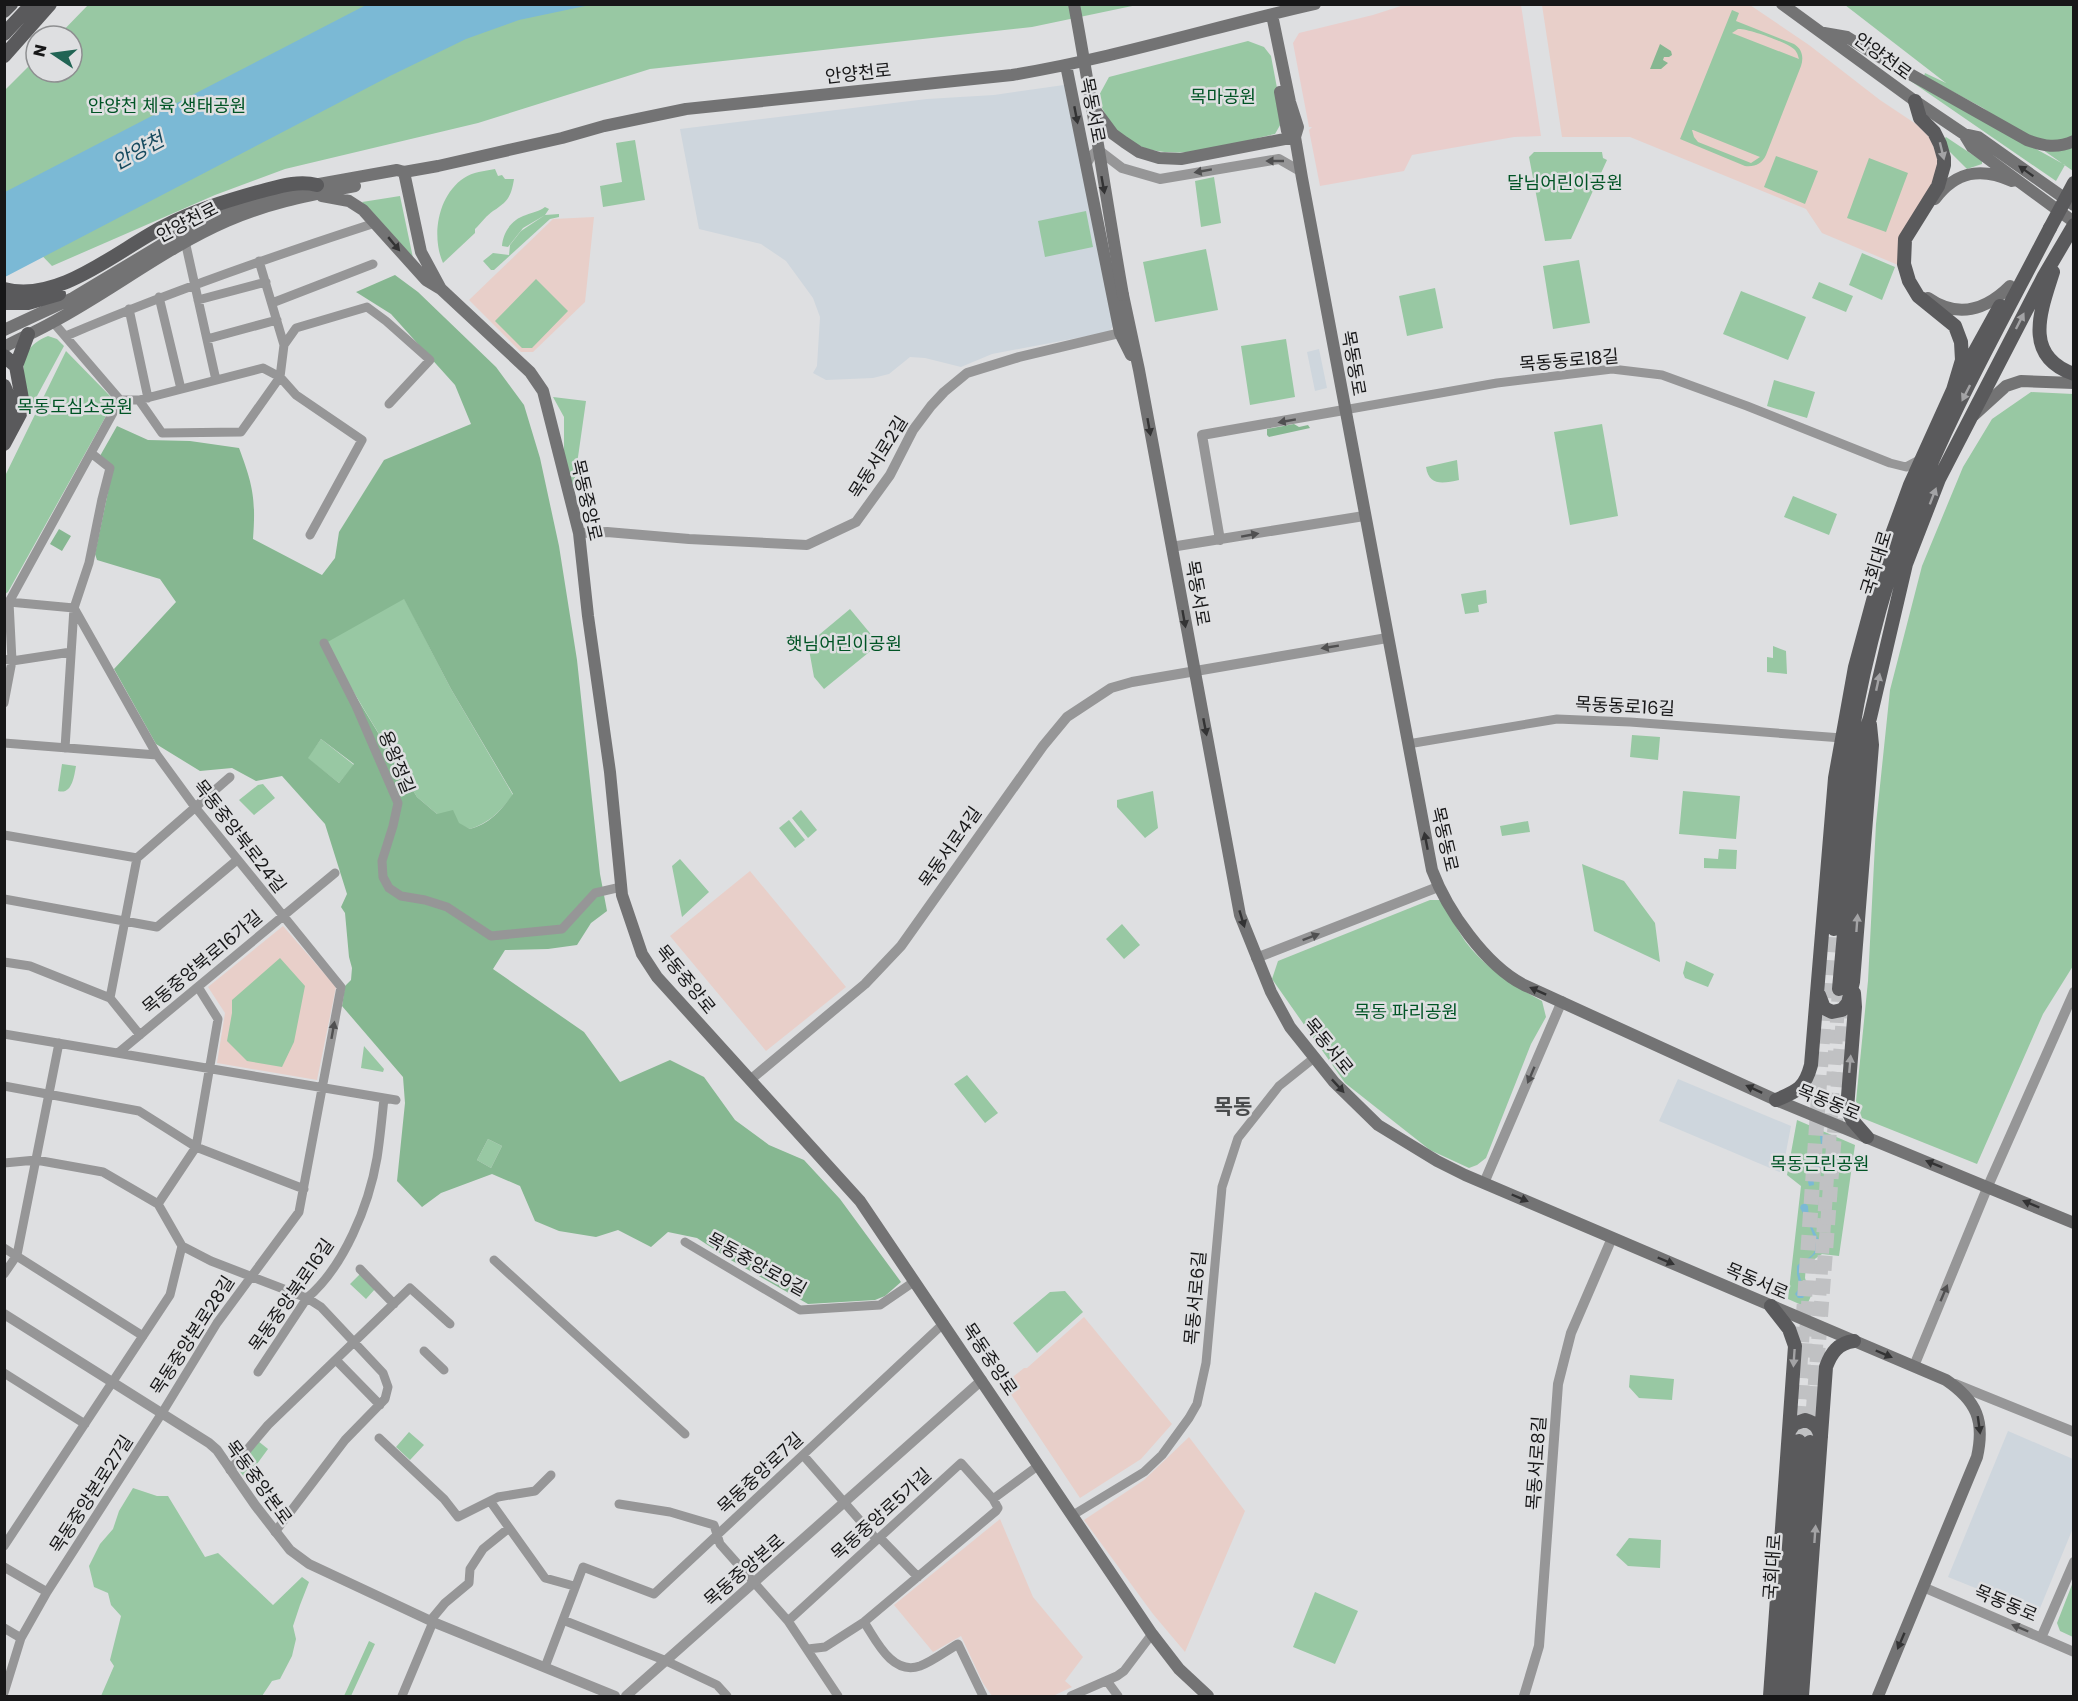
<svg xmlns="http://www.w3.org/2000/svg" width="2078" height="1701" viewBox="0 0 2078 1701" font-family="Poppins,'Noto Sans KR',sans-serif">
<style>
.built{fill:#ced6dd}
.education{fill:#e8cfc9}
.medical{fill:#e9cecc}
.green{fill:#98c8a3;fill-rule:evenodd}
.forest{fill:#86b791;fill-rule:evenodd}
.water{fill:#7bb9d5}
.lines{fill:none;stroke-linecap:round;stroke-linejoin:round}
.primary-tunnel{stroke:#c0c1c3;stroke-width:14;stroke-dasharray:14 7;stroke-linecap:butt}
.trunk-tunnel{stroke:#c0c1c3;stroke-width:15;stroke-dasharray:15 8;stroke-linecap:butt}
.minor{stroke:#969697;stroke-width:9}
.tertiary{stroke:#969697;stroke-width:10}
.secondary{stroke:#737374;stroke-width:12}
.primary{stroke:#5a5a5c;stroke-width:14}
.secondary-bridge{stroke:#737374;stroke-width:12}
.primary-bridge{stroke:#5a5a5c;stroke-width:14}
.oneway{fill:#333334}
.oneway2{fill:#a3a3a5}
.oneway3{fill:#505051}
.labels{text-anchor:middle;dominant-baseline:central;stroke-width:5;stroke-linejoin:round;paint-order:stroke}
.street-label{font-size:18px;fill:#171718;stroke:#dedfe1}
.park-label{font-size:18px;fill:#005425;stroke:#dedfe1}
.water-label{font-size:20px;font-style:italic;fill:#15495e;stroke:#dedfe1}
.quarter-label{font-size:21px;font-weight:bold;fill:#494b4c;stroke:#dedfe1}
</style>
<rect width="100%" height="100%" fill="#dedfe1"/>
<path class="built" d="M1064,85l51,238 -6,9 -117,22 -31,13 -36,-9 -15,-1 -21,17 -16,4 -47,2 -13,-7 4,-7 3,-49 -7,-19 -27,-37 -25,-17 -62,-15 -19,-100 247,-30 67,-4z
M1319,349l8,39 -12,3 -8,-39z
M1678,1079l113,47 -9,47 -123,-52z
M2008,1431l65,28v69l-35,85 -90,-36z"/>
<path class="education" d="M1542,5h208l59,40 71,55 36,24 13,13 4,8 4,13v9l-6,21 -32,56 -1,21 -76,-32 -16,-24 -176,-72h-68z
M594,217l-9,85 -52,50h-12l-52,-52 84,-81z
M750,871l96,116 -80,64 -96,-115z
M283,926l53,61 -19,93 -100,-17 8,-50 -17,-26z
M1084,1317l88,107 -31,35 -61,39 -76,-114 20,-16h3z
M1189,1437l56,74 -60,141 -32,-38 -69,-94 60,-40z
M1000,1519l33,78 50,60 -18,24 7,6 -19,9h-61l-9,-13 -22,-47 -28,16 -39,-47z"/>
<path class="medical" d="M1404,5h117l20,131 -27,1 -102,18 -8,16 -84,15 -11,-56 3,-3h-3l-16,-84 6,-10 74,-18z"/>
<path class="green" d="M88,5h1049l-105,22 -382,42 -172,54 -193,46 -70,26 -163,71 -47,-49 -1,-126 32,-32v13h36v-36h-14z
M1845,5h228v166l-90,-63 -59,-32 1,-3 21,10z
M1732,10l7,3 -3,8 58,23c8,5 10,13 7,22l-35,89c-4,9 -11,12 -21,11l-65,-27zM1738,29c9,-1 51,14 57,21 3,4 3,6 4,9l-67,-26zM1692,130h1l67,27 -9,6 -53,-21 -4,-5z
M1248,41l16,6 7,9 12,64 -8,14c-49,10 -119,38 -159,-4 -8,-9 -13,-21 -19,-31l12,-22z
M1896,71l169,94 -9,16z
M1946,137l36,24v3l-15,5 -18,-18 -5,-12z
M635,140l10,60 -42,7 -3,-21 22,-4 -6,-39z
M1534,152h68l1,6 4,2 -36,79 -26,2 -16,-84z
M1776,156l42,15 -13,33 -41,-17z
M1869,158l39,15 -22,59 -39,-14z
M495,169l3,7 4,-1 3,4h9c-3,18 -6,22 -21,32 -6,4 -12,12 -18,18v4l-32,30c-12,-27 -5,-68 21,-85 9,-6 20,-7 31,-9z
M1214,177l7,46 -20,4 -6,-46z
M400,196l13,62 -51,-56z
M545,207l4,2 -4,6 14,-1v3l-9,2 -56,51h-3l-8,-9 10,-8 16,2 1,-10 11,-14 24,-16 -22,13 -15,19 -6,-1c1,-14 10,-27 24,-31 7,-3 12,-3 19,-8z
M1086,211l7,36 -48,10 -7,-36z
M1206,249l12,61 -63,12 -12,-60z
M1862,253l33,14 -13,33 -33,-15z
M1579,260l11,63 -37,6 -10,-63z
M536,279l32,32 -36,37h-10l-27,-27z
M1819,282l34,14 -7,16 -34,-14z
M1435,288l8,40 -36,8 -8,-40z
M1741,291l65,26 -18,43 -65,-26z
M48,336l9,3 7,7 -34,63c-5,-29 -18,-59 18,-73z
M1286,339l9,58 -45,8 -9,-59z
M66,351l45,46v10l-103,185 -3,2 -1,-116z
M1774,380l41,12 -8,26 -40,-12z
M2031,392l42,2v572l-30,48 -66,150 -115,-46 -6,-17 12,-120 8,-157 14,-134 32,-124 41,-99 29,-48z
M553,397l33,4 -12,84 -6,-1 -4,-27v-40z
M1602,424l16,92 -48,9 -16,-93z
M1457,460l2,20c-15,3 -30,7 -33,-13z
M1793,496l44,18 -8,21 -45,-18z
M1486,590l1,13 -9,2 1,7 -14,2 -4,-20z
M404,598l47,91 62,106c-13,16 -22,27 -43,34l-33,-15 -20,-17 -93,-154z
M850,609l29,35 -55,45 -10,-12 -6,-33z
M1773,646l13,5 1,23 -20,-2v-15l6,1z
M1632,735l28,2 -2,23 -28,-3z
M321,739l33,26 -15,18 -32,-25z
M62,764l14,2c-2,11 -4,29 -18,25z
M263,784l12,14 -21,17 -15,-15 19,-15z
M1153,791l5,37 -13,10 -28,-31v-7z
M1683,791l57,5 -4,43 -57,-5z
M801,810l16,20 -9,8 -16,-20z
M789,820l16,20 -10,8 -16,-20z
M1528,821l2,11 -28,4 -2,-10z
M1719,849l18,1 -1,19 -32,-1v-10l14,1z
M680,859l29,33 -27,25 -10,-51z
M1582,864l42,17 31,42 5,39 -66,-31z
M1430,900h11c8,13 15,28 24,41 20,27 48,44 77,60l4,16 -15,27 -45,114 -9,7 -8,3 -39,-18 -85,-67 -73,-104 6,-18z
M1122,924l18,21 -16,14 -18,-20z
M280,958l25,28 -11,56 -12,25 -35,-6 -20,-20 5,-28v-13z
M1686,961l28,13 -6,13 -23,-9 -2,-5z
M364,1046l20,23 -1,3 -22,-4z
M967,1075l31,38 -13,10 -31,-39z
M1797,1120l58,25 -16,111 -17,-2 -16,11 -1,13 6,18 -5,11 -18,-8 13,-113 -14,-11z
M488,1139l14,7 -11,22 -14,-8z
M360,1274l16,14 -10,11 -16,-15z
M1065,1291l18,21 -46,41 -24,-30 37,-31z
M1630,1375l44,4 -2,21 -33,-2 -10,-11z
M409,1432l15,13 -14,15 -14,-13z
M258,1441l10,8 -22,30 -9,-11z
M133,1488l24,8h11l37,61 13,-4 55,52 29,-28 7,5 -9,23 -7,21 3,13 -4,17 -12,23 -8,2 -10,15h-161l13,-30 -4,-6 11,-44 -10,-11 -3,-12 -14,-6 -5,-21 11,-22 13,-15 6,-18z
M1629,1538l32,2 -1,28 -32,-2 -12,-11z
M2073,1582l1,55h-1l-13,-6 -3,-8z
M1315,1592l43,19 -23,53 -42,-17z
M369,1641l6,3 -24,52h-7z"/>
<path class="forest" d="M1660,44l11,7 1,4 -3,2h-5l-1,3 5,3 -7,6h-11z
M395,275l23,17 78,75 28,38 16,53 19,88 18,114 23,214 7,37 -16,12 -14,22 -29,4 -43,1 -12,19 91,63 36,50 50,-22 34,17 31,43 34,25 35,15 36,39 61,83 -16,14 -10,4 -67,4 -79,-45 -32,-21 -29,-6 -17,15 -33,-17 -22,7 -37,-6 -24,-10 -15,-35 -28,-12 -51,19 -19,14 -25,-26 8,-78 -2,-26 -61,-71 3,-20 6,-6 1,-12 -3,-11 -4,-44 -4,-6 6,-13 -22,-70 -43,-48 -26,5 -24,-13 -32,3 -44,-27 -42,-75 62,-67 -16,-23 -63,-19 -2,-6 18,-86 -13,-12 17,-30 31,14 42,1 49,7c14,37 17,51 14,91l69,36 13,-17 4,-26 45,-72 87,-36 -16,-39 -64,-71 -35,-22zM404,599l47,90 62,105c-13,17 -22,29 -43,35l-11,-6 -6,-13 -16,4 -20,-17 -93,-153zM321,739l33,25 -15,19 -31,-25zM488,1139l14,7 -11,22 -14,-8z
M1294,424l5,3 9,-2 2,3 -41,9 -2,-2v-6z
M59,529l12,7 -9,15 -12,-7z"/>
<path class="water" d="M366,5h224l-71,15 -53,19 -76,37 -385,201v-85z
M1825,1134l3,2 1,6 -7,5 -2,20 -7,8 1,10 -5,1 -1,-4c3,-6 13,-30 13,-37 0,-3 -1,-6 -1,-9z
M1805,1203l3,3 1,15 12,23 -6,10 -15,13 -1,6 6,21 -2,4h-5l-3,-4 5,-7 -3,-13v-8c4,-5 12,-7 16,-12 8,-9 -7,-36 -13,-46l1,-3z"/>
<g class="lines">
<path class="primary-tunnel" d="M1799,1441l12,-181
M1810,1442l29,-453"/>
<path class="trunk-tunnel" d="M1800,1365l31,-449
M1810,1454l35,-458"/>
<path class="minor" d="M185,241l31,139
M259,261l25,84
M159,297l22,92
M198,300l68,-18
M272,303l101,-39
M129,309l19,89
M53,322l67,78h19l124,-32 17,9 16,18 66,45 -52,95
M66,336c101,-43 204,-79 309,-113
M207,339l70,-19
M139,400l23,33 79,-1 39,-55 4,-32 12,-17 71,-21 19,14 44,39 -41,44
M1344,410l153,-27 115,-14 50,6 85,31 143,57 16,4 15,-8
M324,643l32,63 42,97 -5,23 -11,35 1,16 6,11 12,8 24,4 22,7 44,29 71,-7 33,-36 26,-6
M4,659l8,2 59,-9
M4,703l8,-42 -3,-59h-3
M4,743l153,12
M1408,744l149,-25 73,3 212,16
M65,748l9,-140 15,-45 13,-64 8,-31 -19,-15
M4,835l133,23 93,-81
M4,899l153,28 80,-67
M4,962l26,4 80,32 30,37
M110,998l27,-140
M4,1034l392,66
M118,1053l217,-180
M4,1086l135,25 57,36 108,42
M4,1163l32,-3 67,12 55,32 24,42 -12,49 -166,251
M158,1204l38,-57 22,-128 -20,-32
M685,1242l115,68 80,-5 35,-24
M182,1246l29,15 96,37 14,9 62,66 5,14 -3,12 -40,41 -70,92
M4,1248l139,88
M494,1260l191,174
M360,1269l34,35
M4,1274l13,-19 42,-212
M424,1351l20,19
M336,1360l44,45
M258,1372l49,-74c37,-31 62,-93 70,-140 3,-19 5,-40 7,-60
M4,1373l81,51
M379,1438l65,61 14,18 32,-16 55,77 29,8
M803,1455l74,85
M230,1470l38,-45 142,-137 40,36
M490,1501l8,-4 37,-6 16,-16
M619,1504l51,8 44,13 6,19 68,77 50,75
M1073,1515l71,-43 18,-17 27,-37 8,-14 9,-41 16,-176 16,-49 41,-52 35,-28
M880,1538l38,39
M4,1567l43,25
M563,1620l101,40 53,25 10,11
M430,1621l15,-18 24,-20 1,-14 13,-20 26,-21
M788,1621l173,-158 32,36
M864,1622c12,18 28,54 56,44 13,-5 26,-15 38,-22l25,52
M4,1628l17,10
M808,1649l17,-2 39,-25 132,-111 2,-3 -5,-9 46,-34
M545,1667l38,-100 71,27 290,-271
M1107,1681l11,15
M4,1693l17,-55 26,-46 115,-179 55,-90 82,-111 42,-225 -146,-180 -38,-52 -83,-147 -65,-6 111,-202
M402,1696l31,-74
M1071,1696l46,-20 7,-5 28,-37"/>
<path class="tertiary" d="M1086,165l5,-9 5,-4h5l21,16 38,11 119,-20 21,12
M579,533l28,-1 82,7 118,6 49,-23 34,-47 23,-45 18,-24 13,-14 23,-19 52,-16 101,-24
M1220,540l-18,-105 142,-25
M1171,547l193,-31
M1256,958l182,-71
M750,1080l115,-96 36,-38 142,-200 24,-29 44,-29 21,-6 255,-44
M1484,1183l78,-182
M4,1314l205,129 8,7 38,55 35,45 19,14 124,58 182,74
M1914,1366l74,-180 86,-194
M1955,1384l119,48
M1923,1587l151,65
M2041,1638l33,-76
M626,1696l356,-316
M1524,1696l15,-50 19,-262 13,-51 41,-95"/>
<path class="secondary" d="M1782,4l133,97 49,33 8,13 102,75
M1272,15l18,87 8,25 -3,10 7,41 130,692c15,40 53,95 92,115l252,115 298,123
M1824,33l23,4 31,19 149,84c17,6 29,9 47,1
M1066,65l54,268 11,22
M1280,92l7,39 8,6
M1093,107l20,27 11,8 15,10 20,6 22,1 114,-22
M1964,134l14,3 96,68
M404,172l17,80 20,37 89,83 13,19 36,142 9,83 22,156 12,123 20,59 15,23 203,224 292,433 27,35 29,27
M322,196l27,5 14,9 63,70 15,9
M1935,199c21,-28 46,-32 77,-18
M1123,295l16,75 101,545 31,77 19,35 44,55 44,43 59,36 28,14 481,205c31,21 39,41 31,77l-99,239
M1928,298c30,21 58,12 82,-12
M4,330l69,-32 133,-80 34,-13 57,-17 100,-18 7,2 34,-6 124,-28 42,-12 82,-17 326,-34c103,-17 201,-48 303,-71
M4,347c17,-9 33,-16 49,-25 60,-32 112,-74 174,-101 41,-18 84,-26 128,-35
M1974,415l32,-29 15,-5 53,2"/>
<path class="primary" d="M4,11l7,-7
M4,34l28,-30
M4,56l46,-52
M2053,272c-12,38 -31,84 21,102
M4,289c54,15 114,-39 159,-62 30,-16 63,-26 95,-35 20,-5 39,-12 59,-7
M4,303h24l31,-9
M4,356l12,10
M1963,373l37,-67
M4,386c7,14 5,24 0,38
M4,444l16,-30 2,-15 -6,-33 12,-32
M1834,929c5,-56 8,-112 14,-168 10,-77 33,-165 59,-238 38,-102 93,-198 143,-295
M1839,989l22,-245 9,-26 36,-154 33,-85 105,-203 30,-51
M1854,993l1,14 -8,102 6,12 14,16
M1819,995l5,13 8,4 10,-2 6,-7 5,-21 19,-237 -2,-20
M1776,1100c22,-9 29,-12 35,-35l24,-287 20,-111 33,-122 22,-60 43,-95 9,-30 -1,-18 -6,-16 -37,-30 -9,-15 -5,-17 1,-25 33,-53 6,-21v-7l-4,-14 -6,-12 -14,-14 -5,-17
M1789,1431l5,-7 11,-4c10,3 13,7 16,17
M1770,1696l25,-350 -6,-17 -18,-23
M1780,1696l19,-255
M1791,1696l19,-254
M1802,1696l24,-329c5,-14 12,-24 28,-26"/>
<path class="secondary-bridge" d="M1074,4c18,97 32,195 49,291"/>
<path class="primary-bridge" d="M2050,228l24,-45"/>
</g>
<defs><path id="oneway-solid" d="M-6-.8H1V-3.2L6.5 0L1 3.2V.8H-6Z" transform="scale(1.5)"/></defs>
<g class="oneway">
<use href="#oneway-solid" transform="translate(1076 115) rotate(79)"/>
<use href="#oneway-solid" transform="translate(2026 171) rotate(-145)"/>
<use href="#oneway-solid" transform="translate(1103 185) rotate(80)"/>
<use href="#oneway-solid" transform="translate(394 244) rotate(50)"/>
<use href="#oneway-solid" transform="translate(1149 427) rotate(80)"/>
<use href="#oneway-solid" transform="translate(1184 619) rotate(80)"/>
<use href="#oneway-solid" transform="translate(1205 727) rotate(79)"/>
<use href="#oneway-solid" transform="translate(1426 841) rotate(-101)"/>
<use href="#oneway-solid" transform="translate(1242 919) rotate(73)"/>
<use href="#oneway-solid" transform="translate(1538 991) rotate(-156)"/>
<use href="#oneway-solid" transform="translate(1338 1086) rotate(47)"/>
<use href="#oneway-solid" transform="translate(1754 1089) rotate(-155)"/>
<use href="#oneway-solid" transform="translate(1934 1164) rotate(-158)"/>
<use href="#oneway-solid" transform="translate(1520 1198) rotate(23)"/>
<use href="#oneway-solid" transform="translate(2031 1204) rotate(-157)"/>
<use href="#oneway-solid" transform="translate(1666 1261) rotate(23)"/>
<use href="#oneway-solid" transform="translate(1884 1354) rotate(23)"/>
<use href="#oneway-solid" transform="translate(1979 1425) rotate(82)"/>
<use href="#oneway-solid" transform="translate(1901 1641) rotate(113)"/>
</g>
<g class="oneway2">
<use href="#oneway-solid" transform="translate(1942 151) rotate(76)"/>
<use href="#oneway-solid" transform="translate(2020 321) rotate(-63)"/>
<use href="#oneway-solid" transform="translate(1966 393) rotate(117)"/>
<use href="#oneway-solid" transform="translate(1933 496) rotate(-69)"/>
<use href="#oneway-solid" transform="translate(1878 682) rotate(-78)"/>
<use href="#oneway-solid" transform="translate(1857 923) rotate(-86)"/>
<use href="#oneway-solid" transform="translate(1850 1064) rotate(-85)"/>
<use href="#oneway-solid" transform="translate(1794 1358) rotate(94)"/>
<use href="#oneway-solid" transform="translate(1815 1534) rotate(-86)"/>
</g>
<g class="oneway3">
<use href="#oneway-solid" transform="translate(1275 161) rotate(-180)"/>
<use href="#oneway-solid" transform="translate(1203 171) rotate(170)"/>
<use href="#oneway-solid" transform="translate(1287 421) rotate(170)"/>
<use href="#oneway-solid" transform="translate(1250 535) rotate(-10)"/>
<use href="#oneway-solid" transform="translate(1330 647) rotate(171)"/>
<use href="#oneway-solid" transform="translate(1311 937) rotate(-21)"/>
<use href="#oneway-solid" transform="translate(333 1030) rotate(-80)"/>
<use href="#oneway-solid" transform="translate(1531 1075) rotate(113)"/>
<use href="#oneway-solid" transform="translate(1944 1293) rotate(-67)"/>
<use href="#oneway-solid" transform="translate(2020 1628) rotate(-157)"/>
</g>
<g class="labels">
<g class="street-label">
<text transform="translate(1883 56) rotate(36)">안양천로</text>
<text transform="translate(858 73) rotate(-6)">안양천로</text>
<text transform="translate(1093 110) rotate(79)">목동서로</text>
<text transform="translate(187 222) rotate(-27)">안양천로</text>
<text transform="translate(1569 360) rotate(-5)">목동동로18길</text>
<text transform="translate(1354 363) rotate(80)">목동동로</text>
<text transform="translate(878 457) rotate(-58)">목동서로2길</text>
<text transform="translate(587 500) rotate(77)">목동중앙로</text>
<text transform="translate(1876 563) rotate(-73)">국회대로</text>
<text transform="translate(1198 593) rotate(80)">목동서로</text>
<text transform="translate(1625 706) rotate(3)">목동동로16길</text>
<text transform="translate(397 762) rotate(68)">용왕정길</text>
<text transform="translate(240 836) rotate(52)">목동중앙북로24길</text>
<text transform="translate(1445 839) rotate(77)">목동동로</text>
<text transform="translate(950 847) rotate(-55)">목동서로4길</text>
<text transform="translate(202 962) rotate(-40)">목동중앙북로16가길</text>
<text transform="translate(686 979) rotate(51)">목동중앙로</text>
<text transform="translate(1329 1046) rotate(51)">목동서로</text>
<text transform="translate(1829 1102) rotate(22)">목동동로</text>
<text transform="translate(757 1264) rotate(29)">목동중앙로9길</text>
<text transform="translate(1757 1281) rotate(23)">목동서로</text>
<text transform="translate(291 1295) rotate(-55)">목동중앙북로16길</text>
<text transform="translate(1195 1298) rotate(-85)">목동서로6길</text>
<text transform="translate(192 1335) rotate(-57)">목동중앙본로28길</text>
<text transform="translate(990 1359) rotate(56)">목동중앙로</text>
<text transform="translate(1536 1463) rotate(-86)">목동서로8길</text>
<text transform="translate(760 1473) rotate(-43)">목동중앙로7길</text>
<text transform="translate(259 1482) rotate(54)">목동중앙본로</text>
<text transform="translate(91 1494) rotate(-57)">목동중앙본로27길</text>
<text transform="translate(881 1514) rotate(-42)">목동중앙로5가길</text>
<text transform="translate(1772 1567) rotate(-86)">국회대로</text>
<text transform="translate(744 1570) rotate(-41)">목동중앙본로</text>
<text transform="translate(2006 1603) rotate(23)">목동동로</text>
</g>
<g class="park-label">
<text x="1223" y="96">목마공원</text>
<text x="167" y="105">안양천 체육 생태공원</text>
<text x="1565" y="182">달님어린이공원</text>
<text x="75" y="406">목동도심소공원</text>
<text x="844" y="643">햇님어린이공원</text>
<text x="1406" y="1011">목동 파리공원</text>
<text x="1820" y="1163">목동근린공원</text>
</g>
<g class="water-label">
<text transform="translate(138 151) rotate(-28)">안양천</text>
</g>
<g class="quarter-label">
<text x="1233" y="1106">목동</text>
</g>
</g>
<rect width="2078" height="1701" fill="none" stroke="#171718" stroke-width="12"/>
<g transform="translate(54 54) rotate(283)"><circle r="28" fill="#dedfe1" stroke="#8e8f91" stroke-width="1.5"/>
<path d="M0-4.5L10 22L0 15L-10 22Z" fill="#216454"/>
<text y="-9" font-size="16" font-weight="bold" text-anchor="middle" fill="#171718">N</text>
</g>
</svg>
